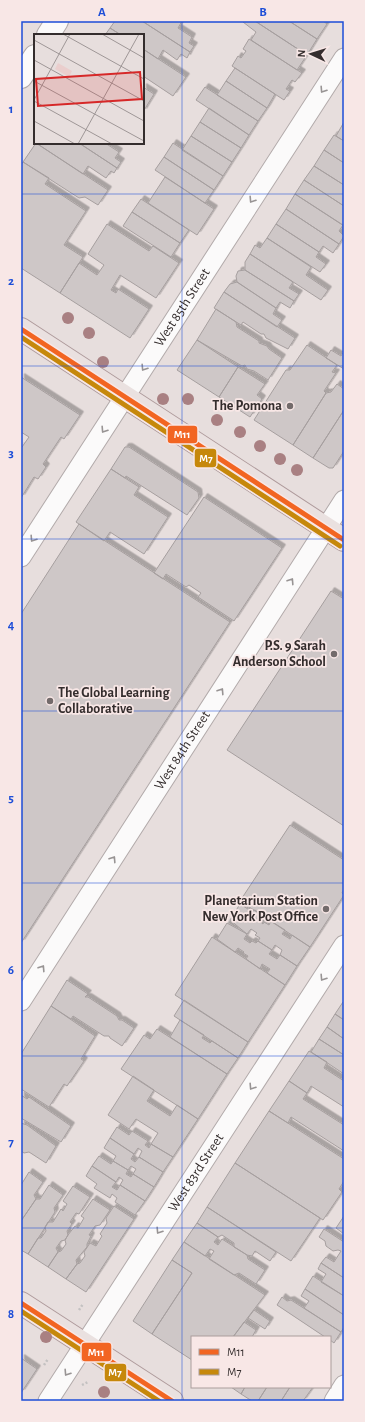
<svg xmlns="http://www.w3.org/2000/svg" width="365" height="1422" viewBox="0 0 365 1422" font-family="'Alegreya Sans',sans-serif">
<style>
.building{fill:#cec7c7;stroke:#a69f9f;filter:url(#shadow)}
.lines{fill:none;stroke-linecap:round;stroke-linejoin:round}
.minor-casing{stroke:#b2aaaa;stroke-width:21}
.secondary-casing{stroke:#b2aaaa;stroke-width:24}
.primary-casing{stroke:#af9b9c;stroke-width:24}
.path{stroke:#c3c1c1;stroke-width:2.5;stroke-dasharray:2 2;stroke-linecap:butt}
.minor{stroke:#fbfafa;stroke-width:19}
.secondary{stroke:#fbfafa;stroke-width:22}
.primary{stroke:#eae1e0;stroke-width:22}
.bus-1-casing{stroke:#f8e7e6;stroke-width:8}
.bus-2-casing{stroke:#f8e7e6;stroke-width:8}
.bus-1{stroke:#f26522;stroke-width:5}
.bus-2{stroke:#c6880b;stroke-width:5}
.tree{fill:#a98082}
.oneway{stroke:#989494}
.grid{fill:none;stroke:#1d4ed8;stroke-width:1;stroke-opacity:0.55}
.poi-dot{fill:#736b6b;stroke:#f8e7e6;stroke-width:1.5}
.labels{text-anchor:middle;dominant-baseline:central;stroke-width:3.5;stroke-linejoin:round;paint-order:stroke}
.street-label{font-size:14px;fill:#342d2d;stroke:#f8e7e6}
.poi-label{font-size:14px;font-weight:bold;fill:#342d2d;stroke:#f8e7e6;text-anchor:end}
.inset-road{fill:none;stroke:#9f9797;stroke-width:1}
.view{fill:#d62828;fill-opacity:0.15;stroke:#d62828;stroke-width:2}
.inset-edge{fill:none;stroke:#342d2d;stroke-width:2}
.line-badge{stroke:#f8e7e6;stroke-width:1.5}
.badge-label{font-size:11px;text-anchor:middle;font-weight:bold;fill:#fff}
.neatline{fill:none;stroke:#1d4ed8;stroke-width:1.5}
.grid-label{font-size:13px;text-anchor:middle;font-weight:bold;fill:#1d4ed8}
</style>
<defs>
<filter id="shadow"><feDropShadow dx="3.5" dy="-3.5" stdDeviation="0" flood-color="#0004"/></filter>
</defs>
<rect width="100%" height="100%" fill="#e7dedd"/>
<path class="building" d="M115,21h27l48,31 -3,6 -6,-4 -4,6 -14,-10 -5,9 -15,-10v-14h-22l-11,-7z
M142,21h40l-4,7 14,9 -3,6 5,3 -4,6z
M244,21h11l52,34 -10,15 -46,-30 5,-8 -13,-10z
M255,21h34l28,18 -10,16z
M289,21h34l4,3 -10,15z
M110,28l11,7h-16z
M249,39l53,34 -7,9 -3,-2 -6,9 4,2 -6,9 -52,-34 6,-10 3,2 5,-7 -3,-2z
M143,49l43,28 -13,19 -30,-20z
M235,68l40,26 -8,14 -41,-27z
M226,81l41,27 -9,13 -41,-26z
M143,87l11,7 -11,18z
M205,87l53,34 -9,14 -53,-35z
M209,108l40,27 -8,13 -41,-26z
M200,122l41,26 -9,14 -41,-26z
M344,122v19l-8,-5z
M334,135l10,6v22l-20,-13z
M191,136l41,26 -9,14 -41,-26z
M36,143h43l38,25 -3,5 -3,-2 -5,7 -18,-12 -5,8z
M36,143l72,47 -10,15 -13,-8 -6,1 -56,-36z
M79,143h26l14,9 -4,6 6,4 -4,6z
M173,143l50,33 -9,14 -50,-33z
M324,150l20,13v22l-30,-19z
M164,157l50,33 -9,13 -50,-33z
M23,162l26,16 -4,6 41,27 -22,34 19,12 -23,36 -39,-25v-103z
M314,166l30,19v21l-40,-26z
M165,177l49,32 -17,26 -49,-32z
M304,180l40,26v20l-49,-32z
M295,194l48,31 -4,6 5,5 -5,8 -53,-35z
M141,199l48,31 -9,13 -48,-31z
M286,209l53,35 -6,9 -10,-7 -4,6 -43,-28z
M132,212l48,31 -9,14 -48,-31z
M107,224l42,27 4,-5 26,17 -23,35 -36,-23 -9,15 5,3 2,-4 31,20 -19,29 -70,-45 19,-30 18,12 7,-10 -16,-11z
M276,224l43,28 -3,5 10,7 -6,8 -53,-34z
M267,238l44,29 -5,8 22,15 -7,10 -71,-46 5,-9 5,3z
M250,254l43,28 -4,6 10,6 -5,7 -49,-31v-8z
M245,270l49,31 -4,7 -10,-6 -4,6 -39,-26 -1,-6 2,-5z
M237,282l39,26 -3,6 9,6 -5,7 -53,-35 6,-8z
M224,292l71,46 -7,11 -22,-11 -2,-4h-3l-18,-12 -2,3 -27,-17z
M216,309l20,13 1,5 22,14v2l8,3 2,3 13,9 -14,22 -14,-9 -7,-2 -2,-4 -3,1 -45,-26z
M197,340l41,27 -19,30 -42,-27z
M307,345l30,20 -5,7 4,1 -12,18 2,2 -33,52 -39,-25 32,-50h4z
M331,350l10,6 3,-5v18l-18,-11z
M238,367l27,17 -8,11 5,4 -12,18 -31,-20z
M21,377l59,38 -16,24 -3,-2 -18,27 3,3 -8,12 -4,-2 -13,21v-52l1,1 7,-10 -8,-5z
M337,384l7,5v21l-31,48 -20,-13 33,-52 5,-1z
M344,410v41l-11,17h-4l-16,-10z
M125,447h4l69,45 1,6 -12,17 -61,-39 -1,2 -14,-9z
M111,469l28,18 -5,8 34,22 -24,37 -34,-22 -6,9 -28,-19z
M204,497l78,51 -48,73 -36,-24 3,-4 -12,-8 -3,2 -20,-13 -3,5 -9,-6z
M79,524l151,98 -209,321v-329z
M331,591l13,8v227l-117,-76z
M290,825l54,35v29l-2,4 2,2 -34,52 -70,-46z
M240,904l11,7 4,-1 5,4 -3,5 6,5 1,-2 5,3 2,-4 14,9 -3,4 8,5 2,-4 18,12 -13,19 -17,-11 2,-5 -7,-5 -3,5 -14,-9 2,-3 -5,-3 2,-2 -6,-4 -4,5 -17,-14z
M227,923l20,11 -3,5 6,4 2,-2 4,2 2,-2 14,9 -3,4 8,5 3,-4 17,11 -12,19 -18,-12 3,-4 -8,-5 -2,5 -14,-10 2,-3 -5,-3 1,-1 -6,-4 -3,4 -18,-13z
M212,937l73,48 -37,57 -73,-47z
M67,980l21,14 -3,3h3l29,19 2,4h3l12,8 -12,18 -12,-8 -1,-2h-5l-31,-20 -2,3 -20,-13z
M184,1000l64,42 -10,16 -64,-42z
M343,1002l1,1v17l-9,-6z
M51,1006l44,30 -14,23 3,2 -17,25 -3,-2 -15,23 -28,-18v-35z
M335,1014l9,6v19l-17,-12z
M180,1020l24,15 -2,3 8,5 2,-2 26,17 -11,16 -57,-37z
M327,1027l17,12v16l-25,-16z
M157,1029l70,45 -29,45 -77,-50 23,-34 6,4z
M319,1039l25,16v19l-33,-22z
M309,1051l18,11 -3,6 20,13v26l-33,-21 -4,7 -18,-12z
M133,1076l21,14 -7,11 23,15 7,-11 21,14 -25,38 -22,-13 7,-11 -22,-14 -7,10 -21,-14z
M289,1081l18,12 -4,6 41,26v26l-53,-34 -3,6 -19,-12z
M21,1095l6,4 2,-2 42,29 -10,16 -40,-24z
M269,1111l75,48v22l-5,8 3,3 -19,28 -88,-57z
M21,1123l6,2 29,21 -10,17 -17,-11 -5,1 -3,-2z
M117,1127l12,8 3,-4 16,10 -3,4 4,3 2,-4 22,13 -10,15 -24,-15 3,-6 -4,-3 -4,6 -24,-16z
M110,1138l24,16 -3,5 4,3 4,-5 24,15 -9,15 -21,-13 3,-5 -5,-3 -3,4 -15,-9 3,-5 -12,-8z
M99,1156l12,8 2,-3 15,9 -2,4 5,3 2,-3 21,13 -9,14 -25,-16 3,-5 -4,-3 -3,5 -24,-16z
M235,1163l85,55 -29,43 -84,-54z
M92,1166l24,16 -4,5 5,3 3,-5 25,16 -10,14 -20,-13 2,-4 -5,-4 -2,4 -16,-10 3,-4 -11,-8z
M29,1172l14,10 -9,13 2,4 -15,22v-36z
M49,1185l14,10 -9,13 1,4 -27,42 -7,-4v-29l15,-22h4z
M73,1186l17,11 -11,17 -3,-1 -6,9 2,2 -5,7 1,4 -3,5 -4,1 -5,7 2,4 -10,15 -20,-13 10,-16h3l5,-7 -1,-4 3,-5h5l8,-13 2,2 4,-7 -4,-3z
M93,1199l17,11 -10,15 -5,1 -6,9 2,1 -4,8v3l-11,13 1,4 -11,15 -18,-12 10,-15 3,-1 5,-7 -1,-4 3,-5 7,-9 3,2 6,-10 -3,-2z
M114,1206l20,13 -48,73 -20,-13 11,-15 3,-1 5,-7 -1,-4 6,-9 6,3 6,-10 -2,-2 7,-11 -1,-5z
M207,1207l69,45 -6,9 -15,-10 -3,5 -5,-1 -13,-8v-4l-12,-8 -4,2 -21,-14z
M344,1216v18l-8,-6z
M197,1223l21,14 -4,5 4,3 4,-6 25,16 1,4 17,11 -9,14 -17,-11 -5,2 -25,-16 5,-8 -4,-2 -5,7 -21,-14z
M324,1229l20,13v36l-23,-15 5,-6 8,5 7,-11 -3,-1 -5,1 -7,-5 -1,-5 -6,-4z
M184,1242l81,53 -32,42h-41v23l-40,-26 40,-61 -20,-13z
M172,1260l20,13 -40,61 -19,-13z
M321,1263l23,15v18l-23,-14 5,-8 -8,-5z
M313,1276l31,20v19l-39,-26z
M305,1289l39,26v12l-3,5 -37,-24 5,-7 -8,-5z
M282,1297l5,4 4,-1 50,32 -7,11 -4,-3v-3h-5l-48,-32z
M254,1310l16,11 -5,8 -17,-11z
M244,1322l12,8 -4,7h-19z
M21,1358l16,11 -16,24z
M231,1387h14l-4,7z
M245,1387h22l-9,14h-6l-11,-7z
M267,1387h23l-9,14h-23z
M290,1387h23l-10,14h-22z"/>
<g class="lines">
<g class="minor-casing">
<g id="minor">
<path id="s1" d="M21,557l323,-499"/>
<path id="s2" d="M21,1001l323,-501"/>
<path id="s3" d="M48,1401l296,-456"/>
<path d="M334,1401l10,-16"/>
</g>
</g>
<g class="secondary-casing">
<path id="secondary" d="M48,35l9,-14
M21,77l14,-21"/>
</g>
<g class="primary-casing">
<path id="primary" d="M21,329l323,211
M21,1303l151,98"/>
</g>
<path class="path" d="M79,1310l4,-6
M44,1365l4,-6
M82,1385l6,-3"/>
<use href="#minor" class="minor"/>
<use href="#secondary" class="secondary"/>
<use href="#primary" class="primary"/>
<g class="bus-1-casing">
<path id="bus-1" d="M21,329l323,211
M21,1303l151,98"/>
</g>
<g class="bus-2-casing">
<path id="bus-2" d="M21,337l319,209
M21,1311l138,90"/>
</g>
<use href="#bus-1" class="bus-1"/>
<use href="#bus-2" class="bus-2"/>
</g>
<g class="tree">
<circle cx="68" cy="318" r="6"/>
<circle cx="89" cy="333" r="6"/>
<circle cx="103" cy="362" r="6"/>
<circle cx="163" cy="399" r="6"/>
<circle cx="188" cy="399" r="6"/>
<circle cx="217" cy="420" r="6"/>
<circle cx="240" cy="432" r="6"/>
<circle cx="260" cy="446" r="6"/>
<circle cx="280" cy="459" r="6"/>
<circle cx="297" cy="470" r="6"/>
<circle cx="46" cy="1337" r="6"/>
<circle cx="104" cy="1392" r="6"/>
</g>
<defs><path id="oneway-chevron" d="M-2-3.5L2.5 0L-2 3.5" fill="none" stroke-width="1.6" stroke-linecap="round" stroke-linejoin="round"/></defs>
<g class="oneway">
<use href="#oneway-chevron" transform="translate(323 90) rotate(123)"/>
<use href="#oneway-chevron" transform="translate(252 200) rotate(123)"/>
<use href="#oneway-chevron" transform="translate(144 368) rotate(123)"/>
<use href="#oneway-chevron" transform="translate(104 430) rotate(123)"/>
<use href="#oneway-chevron" transform="translate(33 539) rotate(123)"/>
<use href="#oneway-chevron" transform="translate(291 581) rotate(-57)"/>
<use href="#oneway-chevron" transform="translate(221 691) rotate(-57)"/>
<use href="#oneway-chevron" transform="translate(113 859) rotate(-57)"/>
<use href="#oneway-chevron" transform="translate(42 968) rotate(-57)"/>
<use href="#oneway-chevron" transform="translate(323 978) rotate(123)"/>
<use href="#oneway-chevron" transform="translate(252 1087) rotate(123)"/>
<use href="#oneway-chevron" transform="translate(159 1231) rotate(123)"/>
<use href="#oneway-chevron" transform="translate(67 1373) rotate(123)"/>
</g>
<path class="grid" d="M182,21v1380M21,194h323M21,366h323M21,539h323M21,711h323M21,883h323M21,1056h323M21,1228h323"/>
<g class="poi-dot">
<circle cx="290" cy="406" r="4"/>
<circle cx="334" cy="654" r="4"/>
<circle cx="50" cy="701" r="4"/>
<circle cx="326" cy="909" r="4"/>
</g>
<g class="labels">
<g class="street-label">
<text stroke="none"><textPath href="#s1" startOffset="297">West 85th Street</textPath></text>
<text stroke="none"><textPath href="#s2" startOffset="298">West 84th Street</textPath></text>
<text stroke="none"><textPath href="#s3" startOffset="272">West 83rd Street</textPath></text>
</g>
<g class="poi-label">
<text x="282" y="406">The Pomona</text>
<text x="326" y="646">P.S. 9 Sarah<tspan x="326" dy="16">Anderson School</tspan></text>
<text x="58" y="693" text-anchor="start">The Global Learning<tspan x="58" dy="16">Collaborative</tspan></text>
<text x="318" y="901">Planetarium Station<tspan x="318" dy="16">New York Post Office</tspan></text>
</g>
</g>
<g transform="translate(34 34)">
<rect width="110" height="110" fill="#e7dedd"/>
<path d="M24,29l14,8 -3,6 -14,-8z" fill="#eacecd"/>
<path class="inset-road" d="M29,0l81,45M68,0l42,24M0,6l110,61M0,26l110,61M0,47l110,60M0,66l36,-66M0,67l78,43M0,87l41,23M44,110l61,-110"/>
<path class="view" d="M106,38l2,27 -104,7 -2,-27z"/>
<rect width="110" height="110" class="inset-edge"/>
</g>
<g class="line-badge">
<rect x="167" y="425" width="31" height="19" rx="4" fill="#f26522"/>
<rect x="194" y="448" width="23" height="20" rx="4" fill="#c6880b"/>
<rect x="81" y="1342" width="31" height="20" rx="4" fill="#f26522"/>
<rect x="104" y="1363" width="23" height="19" rx="4" fill="#c6880b"/>
</g>
<g class="badge-label">
<text x="182" y="438">M11</text>
<text x="206" y="462">M7</text>
<text x="96" y="1356">M11</text>
<text x="115" y="1376">M7</text>
</g>
<rect width="365" height="1422" fill="none" stroke="#f8e7e6" stroke-width="44"/>
<rect x="191" y="1336" width="140" height="52" fill="#f8e7e6" stroke="#aa9d9c"/>
<rect x="199" y="1349" width="20" height="6" fill="#f26522" stroke="#aa9d9c"/>
<text x="227" y="1356" font-size="12" fill="#342d2d">M11</text>
<rect x="199" y="1369" width="20" height="6" fill="#c6880b" stroke="#aa9d9c"/>
<text x="227" y="1376" font-size="12" fill="#342d2d">M7</text>
<g transform="translate(311 54) rotate(274)" stroke="#f8e7e6" stroke-width="3" paint-order="stroke">
<path d="M0-3L7 15L0 10L-7 15Z" fill="#342d2d"/>
<text y="-6" font-size="11" font-weight="bold" text-anchor="middle" fill="#342d2d">N</text>
</g>
<rect x="22" y="22" width="321" height="1378" class="neatline"/>
<g class="grid-label">
<text x="102" y="16">A</text>
<text x="263" y="16">B</text>
<text x="11" y="113">1</text>
<text x="11" y="285">2</text>
<text x="11" y="457">3</text>
<text x="11" y="629">4</text>
<text x="11" y="802">5</text>
<text x="11" y="974">6</text>
<text x="11" y="1146">7</text>
<text x="11" y="1318">8</text>
</g>
</svg>
